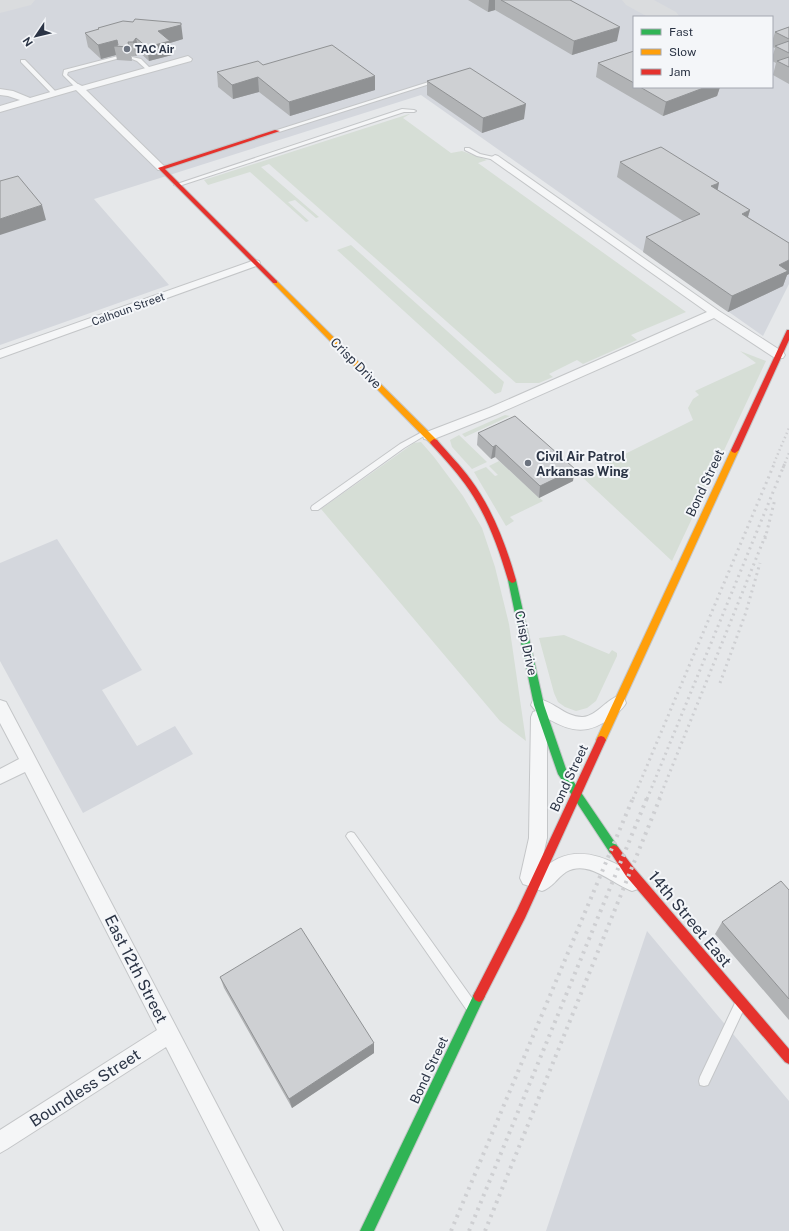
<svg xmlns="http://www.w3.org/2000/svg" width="789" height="1231" viewBox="0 0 789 1231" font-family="'Public Sans',sans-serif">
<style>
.built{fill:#d4d7dd;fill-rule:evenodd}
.green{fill:#d6ded6}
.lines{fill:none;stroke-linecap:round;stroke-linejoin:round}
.taxiway{fill:#dadcde;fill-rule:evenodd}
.lane-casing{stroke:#c4c6c8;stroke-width:2}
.street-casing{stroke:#c4c6c8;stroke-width:2}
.fast-casing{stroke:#c4c6c8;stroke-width:2}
.slow-casing{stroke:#c4c6c8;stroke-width:2}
.jam-casing{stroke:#c4c6c8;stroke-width:2}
.lane{fill:#f5f6f7;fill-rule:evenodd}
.street{fill:#f5f6f7;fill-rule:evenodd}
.fast{fill:#30b455;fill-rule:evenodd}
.slow{fill:#ff9f0a;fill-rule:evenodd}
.jam{fill:#e5322d;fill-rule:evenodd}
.rail-far2{stroke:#cecfd2;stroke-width:2.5;stroke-dasharray:1.5 3;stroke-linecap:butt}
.rail-far1{stroke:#cecfd2;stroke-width:3;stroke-dasharray:2 4;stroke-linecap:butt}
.rail{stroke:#cecfd2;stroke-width:4;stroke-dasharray:2.5 5;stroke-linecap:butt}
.wall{fill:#b1b3b5}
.shaded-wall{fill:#909294}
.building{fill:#ced0d3;stroke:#909294}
.poi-dot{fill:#6c737f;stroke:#f4f6f9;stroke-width:1.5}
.labels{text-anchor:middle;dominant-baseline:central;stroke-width:4;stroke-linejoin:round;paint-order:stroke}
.far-poi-label{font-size:11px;font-weight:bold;fill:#2b3445;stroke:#f4f6f9;text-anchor:start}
.far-street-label{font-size:11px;fill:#2b3445;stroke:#f4f6f9}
.street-label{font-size:13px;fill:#2b3445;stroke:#f4f6f9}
.poi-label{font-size:13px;font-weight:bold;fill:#2b3445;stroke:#f4f6f9;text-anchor:start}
.near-street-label{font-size:16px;fill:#2b3445;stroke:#f4f6f9}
</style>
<rect width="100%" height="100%" fill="#e6e8ea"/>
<path class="built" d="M0,0h789v284l-26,52 -342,-241 -327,104 75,86 -169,60zM634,17h138v70h-138z
M57,539l85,131 -40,20 35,56 38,-20 18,28 -110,59 -83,-152v-98z
M647,931l142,170v130h-243z"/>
<path class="green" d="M409,114h1l-7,4 48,35 11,-2 25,9 -9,3 208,149 -55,23 6,5 -54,24 -6,-4 -28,14 4,3 -14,6h-23l-247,-219 -8,3 58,50 -3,1 -21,-18 -7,2 21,19 -3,1 -56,-50 -42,13 -4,-5z
M351,245l153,137 -3,10 -6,2 -158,-144z
M740,351l26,10 -94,200 -91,-85 112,-56 -5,-12 5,-9 6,-4 -4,-4 61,-28z
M505,415l5,1 -45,21 -3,-3z
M459,435l28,27 -15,7 -20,-22 -2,-7z
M421,442l13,15 29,39 19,32 13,39 14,57 17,117 -26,-20 -179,-212 93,-66z
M499,461l44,40 -33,16 4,4 -8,5 -32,-54 12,-5 9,9 3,-1 -9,-9z
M564,635l45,19 3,-4 5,3v3l-21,45 -9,7 -11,3 -11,-4 -7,-5 -4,-9 -15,-55z"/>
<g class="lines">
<path class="taxiway" d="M0,0h35l-4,5 -31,8z
M622,0h32l22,12 4,5h-32l-22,-12z"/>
<g class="lane-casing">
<path id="lane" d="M118,56h2v2l-52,14 -1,3 13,11v2h-4l-13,-13 1,-5z
M132,57l9,2 11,11 -4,1 -11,-10 -5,-2z
M21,60h4l32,33v2h-4l-32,-33z
M435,80l4,1 -160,51 -5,-1z
M402,109l12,1 2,1 -2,1h-10l-225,74 -5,-1z
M465,148h4l11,6 18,4 -3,2 -18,-4 -12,-6z
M424,431h4l1,2 -25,15 -86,62h-6l-1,-2 1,-2 88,-62z
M351,832l3,1 120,168 1,4 -1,4 -4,1 -4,-1 -118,-170 -2,-3 2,-3z
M739,1002l4,1 1,4 -1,4 -35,74 -4,1 -4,-1 -1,-4 1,-4 35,-74z"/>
</g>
<g class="street-casing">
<path id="street" d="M188,56l4,3 -1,2 -105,29 78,76 2,2 -2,2h-6l-82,-80 -76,22v-6l20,-6 -12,-4 -8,-1v-6l13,2 17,7 48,-14 4,2z
M495,155l3,1 221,155 64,41 2,3 -2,3h-8l-61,-40 -217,96 -63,25 -5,1 -5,-1 -1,-3 1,-3 65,-25 218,-96 -215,-152 -2,-2z
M255,260l4,1 1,2 -1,2 -259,93v-8z
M618,696l6,2 2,5c-3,6 -8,9 -13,13 -24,19 -41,17 -66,2v120l-8,35c24,-26 52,-23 81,-7 9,4 17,8 21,17l-3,6 -6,2c-20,-7 -43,-32 -66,-19 -9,6 -14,16 -24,19l-6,-2 -2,-4 -5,1 -6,-2 -3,-6 9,-40 2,-121 2,-5 3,-1 -5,-6 2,-5c15,-5 31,18 50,17 13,-1 22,-16 35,-21z
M0,700l6,2 29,55 248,474h-23l-94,-184 -159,102 -7,4v-23l157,-100 -132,-258 -25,12v-15l19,-10 -19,-36z"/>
</g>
<g class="fast-casing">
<path id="fast" d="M512,577l4,3 28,125 23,67 51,75 1,3 -1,3 -4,2 -4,-2 -52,-79 -24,-69 -26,-125z
M479,990l4,2 2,4 -2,4 -109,231h-14l115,-239z"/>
</g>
<g class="slow-casing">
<path id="slow" d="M275,280l2,1 160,159 1,2 -1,2h-6l-158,-161v-2z
M735,447l4,3 -133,290 -2,3 -3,1 -3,-1 -2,-3 135,-290z"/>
</g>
<g class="jam-casing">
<path id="jam" d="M275,130l5,1 -115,38 112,112v2h-4l-115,-115z
M787,330h2v10l-50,110 -4,3 -3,-1 -1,-2z
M434,439l3,1c11,13 24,26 34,40 22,30 35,65 45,100l-1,2 -3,1 -4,-3c-10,-34 -22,-67 -43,-96 -10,-14 -22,-27 -34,-40l-1,-2z
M601,736l3,1 2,3 -81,178 -42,82 -4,2 -4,-2 -2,-4 2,-4 42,-82 81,-173z
M614,845l4,2 16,21 155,181v15l-4,-2 -159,-186 -17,-26 1,-3z"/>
</g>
<use href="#lane" class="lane"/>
<use href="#street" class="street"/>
<use href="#fast" class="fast"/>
<use href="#slow" class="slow"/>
<use href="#jam" class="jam"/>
<path class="rail-far2" d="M774,463l15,-35
M785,463l4,-10"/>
<path class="rail-far1" d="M783,468l2,-6
M765,539l10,-40
M720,683l26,-71 14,-49
M633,799l142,-337
M647,799l138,-336
M659,799l107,-265"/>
<path class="rail" d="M451,1231l182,-433
M469,1231l178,-433
M485,1231l175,-433"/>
</g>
<path class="wall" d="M468,0h103l46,41 -45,14 -77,-45 -7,2z
M789,27v57l-16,-9 3,-12 -4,-2v-3l3,-10 -3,-1v-5l3,-10z
M98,28l85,11 -13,4 2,12 -23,6 -10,-9 -3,4h-5l1,5 -15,-1 -1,-5 -15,4 -13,-12 -3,-14 13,-3z
M634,51v36h86l-3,9 -54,20 -67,-39 2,-14z
M263,65l112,25 -85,26 -31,-24 -26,7 -15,-12 -1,-15z
M427,81l97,38 -42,14 -55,-38z
M620,162l98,28 32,20 -2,7 41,26v31l-2,1 -4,11 -55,26 -85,-60 3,-15 37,-16 -66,-44z
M478,433l95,48 -34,17 -44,-41 -4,2 -14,-14z
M789,890v130l-74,-86 7,-12z
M220,977l154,76 -82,55 -68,-120z"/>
<path class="shaded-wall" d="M489,0h6v10l-7,2z
M181,23l2,16 -13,4 2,12 -23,6 -2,-14 11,-16z
M620,27l-3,14 -45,14 2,-14z
M136,38l3,14 -3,4 -3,-14z
M117,40l1,6h-4l2,9 -15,4 -3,-14z
M375,76v14l-85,26 -1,-14z
M258,77l1,15 -26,7 -1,-14z
M706,87h14l-3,9 -54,20 3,-14z
M526,104l-2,15 -42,14 1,-15z
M719,183l-3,15 -5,-12z
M42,205l4,15 -46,15v-16z
M750,210l-5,16 -3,-12z
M789,260v14l-2,1 -4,11 -55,26 4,-16 47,-31z
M496,445l-1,12 -4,2 2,-12z
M575,469l-2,12 -34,17 1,-12z
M374,1043v10l-82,55 -3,-9z"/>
<path class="building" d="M501,0h69l50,27 -46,14z
M135,19l46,4v2l-23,6 12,10 -23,6 -11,-9 -3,4h-5l1,5 -15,-1 4,-1 -1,-5 -19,5 -13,-12 14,-4 -1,-1 25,-7 10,1z
M789,27v12l-14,-7z
M789,41v12l-14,-7z
M332,45l43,31 -86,26 -31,-25 -26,8 -15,-13 41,-11 5,4z
M634,51v32l-36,-20z
M789,57v10l-12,-6z
M470,68l56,36 -43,14 -56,-37z
M640,87h66l-40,15z
M661,147l58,36 -8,3 39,24 -8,4 47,29v17l-10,5 9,6 -56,25 -86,-59 54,-23 -80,-52z
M18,176l24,29 -42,14v-38z
M515,416l60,53 -35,17 -44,-41 -3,2 -15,-14z
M781,881l8,9v109l-67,-77z
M301,928l73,115 -85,56 -69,-122z"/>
<g class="poi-dot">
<circle cx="127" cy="49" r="4"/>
<circle cx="528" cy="463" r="4"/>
</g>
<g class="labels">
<g class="far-poi-label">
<text x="135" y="49">TAC Air</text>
</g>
<g class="far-street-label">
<text transform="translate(128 309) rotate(-20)">Calhoun Street</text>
</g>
<g class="street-label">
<text transform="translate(356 363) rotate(45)">Crisp Drive</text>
<text transform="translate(705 483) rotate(-65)">Bond Street</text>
<text transform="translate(526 643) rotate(78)">Crisp Drive</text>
<text transform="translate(569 778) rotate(-65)">Bond Street</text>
<text transform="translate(429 1070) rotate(-65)">Bond Street</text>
</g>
<g class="poi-label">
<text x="536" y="456">Civil Air Patrol<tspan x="536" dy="15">Arkansas Wing</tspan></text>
</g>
<g class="near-street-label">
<text transform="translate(690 919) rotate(50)">14th Street East</text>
<text transform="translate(136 969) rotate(63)">East 12th Street</text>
<text transform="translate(85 1088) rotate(-33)">Boundless Street</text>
</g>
</g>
<rect x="633" y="16" width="140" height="72" fill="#f4f6f9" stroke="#a4a8b1"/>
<rect x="641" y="29" width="20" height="6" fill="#30b455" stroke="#a4a8b1"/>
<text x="669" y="36" font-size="12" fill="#2b3445">Fast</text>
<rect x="641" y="49" width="20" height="6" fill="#ff9f0a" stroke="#a4a8b1"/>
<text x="669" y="56" font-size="12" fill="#2b3445">Slow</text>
<rect x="641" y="69" width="20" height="6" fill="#e5322d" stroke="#a4a8b1"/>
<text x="669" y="76" font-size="12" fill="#2b3445">Jam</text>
<g transform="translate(36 36) rotate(235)" stroke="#f4f6f9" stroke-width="3" paint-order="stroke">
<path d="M0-3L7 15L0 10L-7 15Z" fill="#2b3445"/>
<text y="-6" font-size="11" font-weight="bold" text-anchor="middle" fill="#2b3445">N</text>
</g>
</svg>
